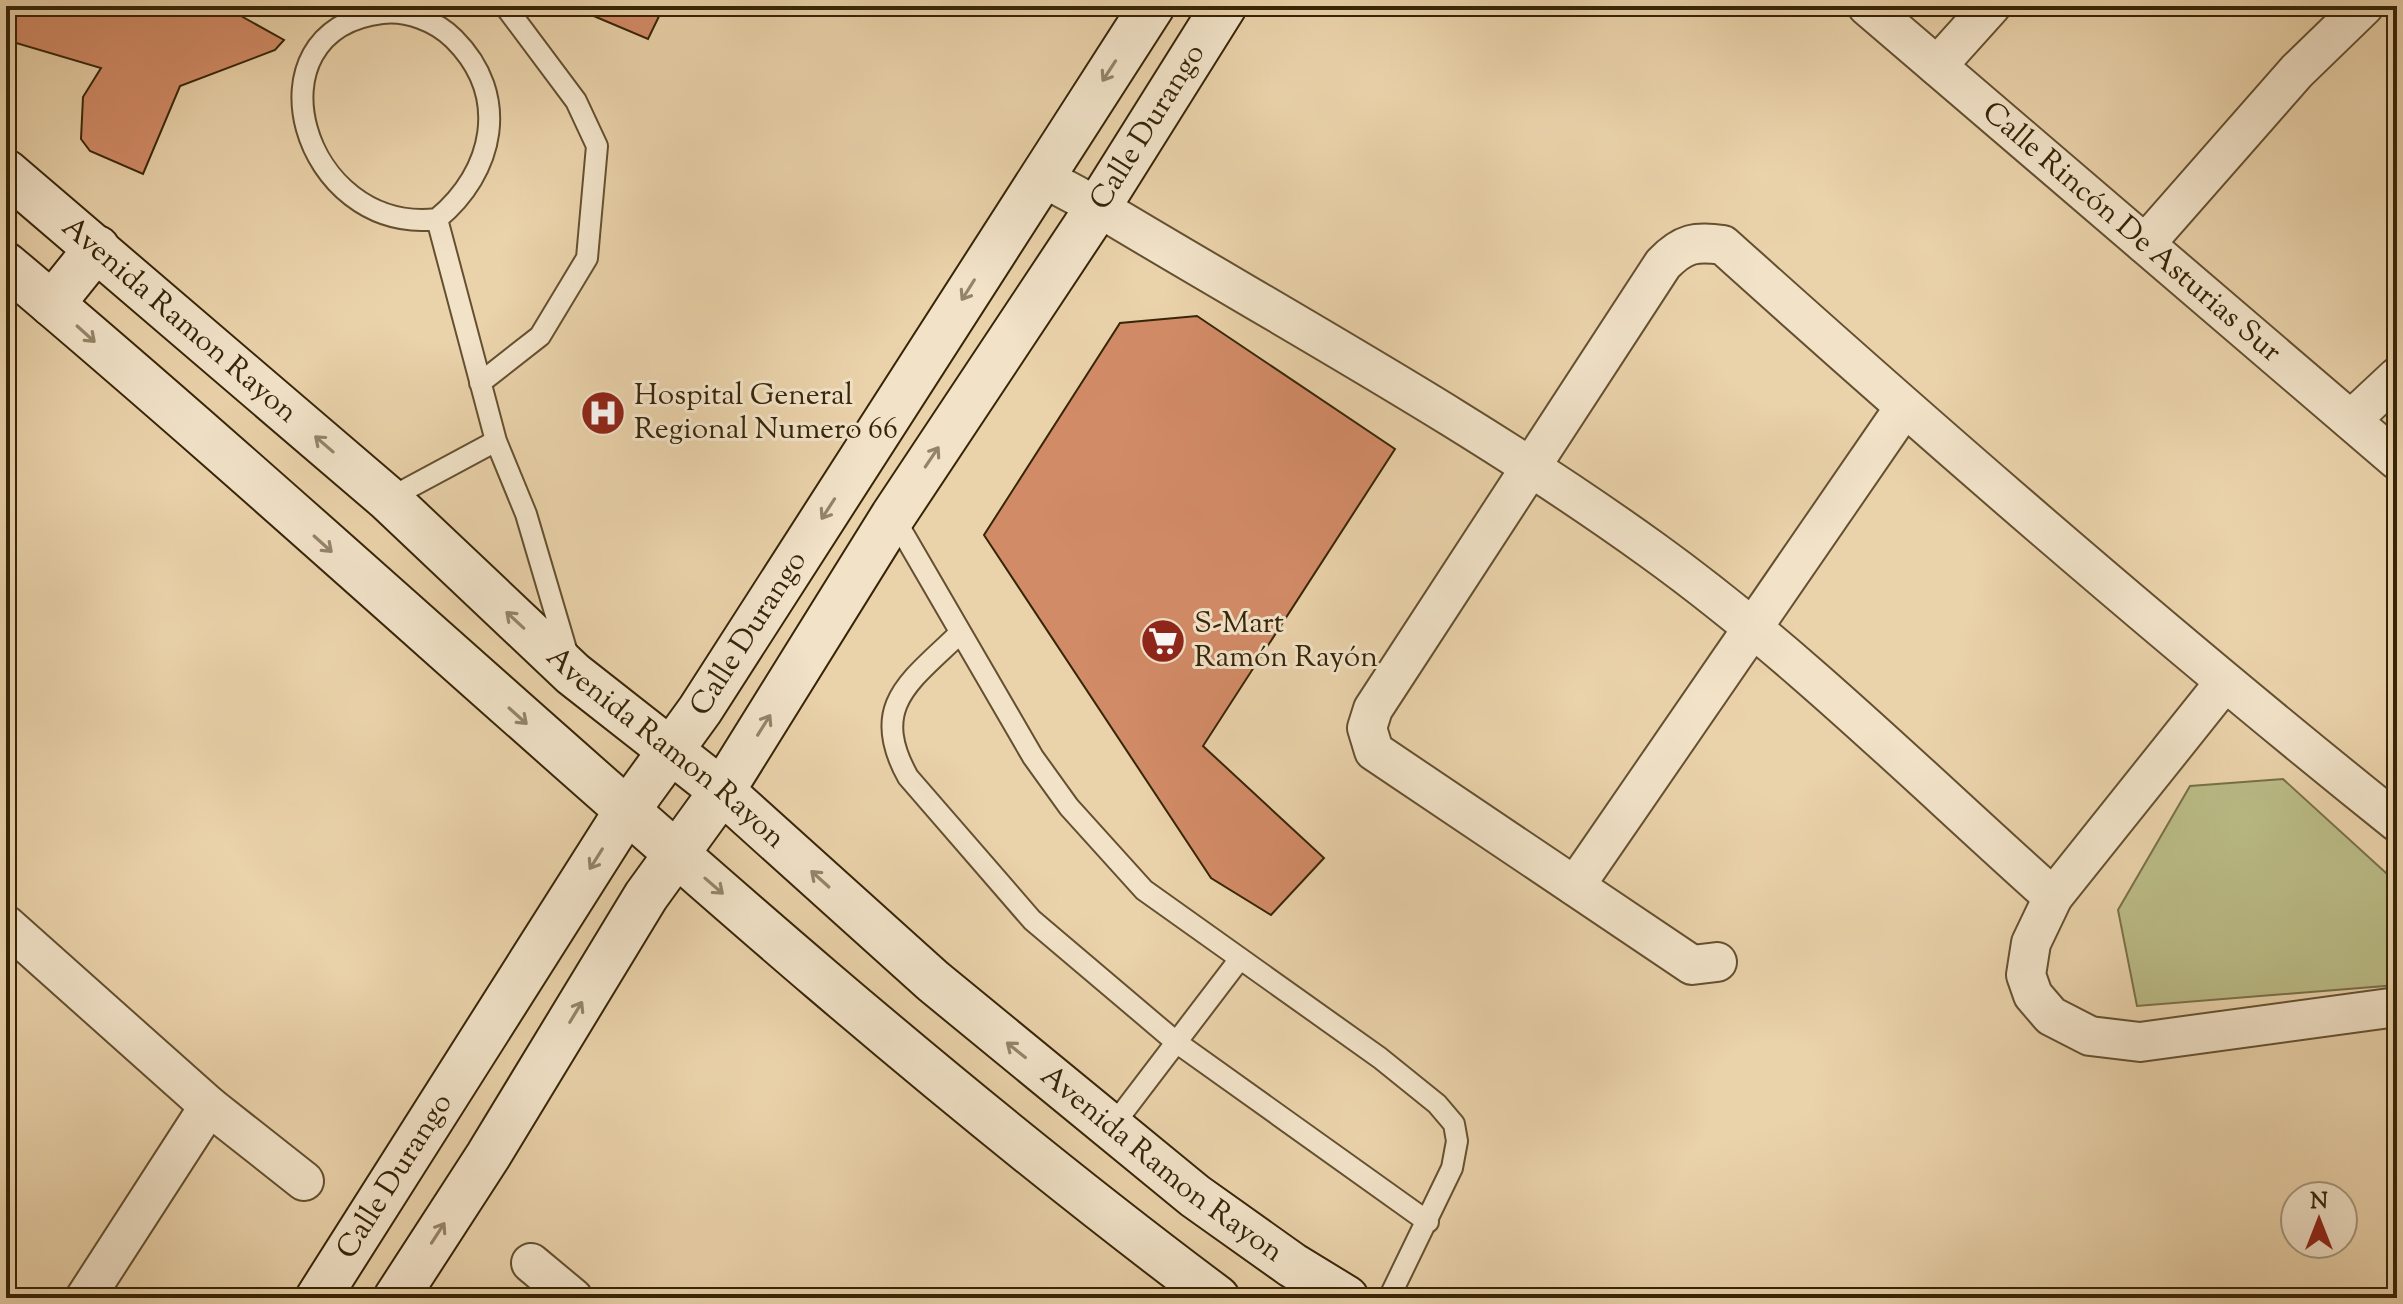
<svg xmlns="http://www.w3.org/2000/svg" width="2403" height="1304" viewBox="0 0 2403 1304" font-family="'Sorts Mill Goudy',serif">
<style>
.green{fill:#babb86;stroke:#787047;stroke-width:2}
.building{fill:#d28b67;stroke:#372508;stroke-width:2}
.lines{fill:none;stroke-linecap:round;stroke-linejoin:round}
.lane-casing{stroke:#645030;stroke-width:24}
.street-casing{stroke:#645030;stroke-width:42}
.secondary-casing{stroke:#372508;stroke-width:48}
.lane{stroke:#f1e2c8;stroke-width:20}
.street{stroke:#f1e2c8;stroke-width:38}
.secondary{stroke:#f1e2c8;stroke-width:44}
.oneway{stroke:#948468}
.labels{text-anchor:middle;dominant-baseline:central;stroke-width:6;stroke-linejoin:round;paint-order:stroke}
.street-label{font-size:30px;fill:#372508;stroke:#f1e2c8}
.poi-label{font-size:30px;fill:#372508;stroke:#f1e2c8;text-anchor:start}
</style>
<rect width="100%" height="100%" fill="#ead2aa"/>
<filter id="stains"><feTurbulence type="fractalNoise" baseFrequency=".0025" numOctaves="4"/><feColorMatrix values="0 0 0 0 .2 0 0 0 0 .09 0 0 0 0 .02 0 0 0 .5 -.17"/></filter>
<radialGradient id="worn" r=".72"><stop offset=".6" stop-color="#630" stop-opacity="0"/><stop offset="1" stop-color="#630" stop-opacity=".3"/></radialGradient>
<path class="green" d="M2283,779l114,104v102l-260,21 -19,-96 72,-124z"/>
<path class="building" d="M6,6h241l-6,10 43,24 -9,10 -95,36 -37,88 -53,-23 -9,-12 2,-42 18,-29 -95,-28z
M570,6h94l-16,33z
M1197,316l198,133 -192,297 121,112 -53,57 -60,-37 -227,-343 136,-212z"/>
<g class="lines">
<g class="lane-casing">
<path id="lane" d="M437,219c57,-47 74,-123 17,-180 -18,-18 -47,-29 -72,-26 -139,17 -80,222 55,206l59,222 30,73 42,142
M480,383l60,-47 47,-78 10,-112 -21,-45 -71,-95
M388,499l108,-58
M893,516l140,241 36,50 75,83 236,168 57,46 17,20 3,17 -5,27 -63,130
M960,633c-49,48 -92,72 -52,144l124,143 144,122 252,180
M1111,1128l128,-168"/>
</g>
<g class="street-casing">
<g id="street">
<path id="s1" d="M1867,6l530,454"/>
<path d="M1937,66l54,-60"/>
<path d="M1040,176l58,31c186,112 378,216 554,343 143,103 270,230 401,347"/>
<path d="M2145,244l152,-173 67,-65"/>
<path d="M2351,420l46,-43"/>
<path d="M2224,683l-171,214 -22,46 -5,32 7,20 18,21 39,20 50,6 257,-35"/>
<path d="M1575,886l329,-478"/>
<path d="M6,925l203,181 95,75"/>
<path d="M1717,962l-25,3 -318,-214 -7,-23 6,-19 290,-445c20,-21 33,-23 60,-19 220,198 443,392 674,577"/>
<path d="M531,1263l42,35"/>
<path d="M85,1298l124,-192"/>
</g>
</g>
<g class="secondary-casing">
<g id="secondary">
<path id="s2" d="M6,172l382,327 185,175 149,117 211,190 262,215 97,69 54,33"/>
<path d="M6,265c406,342 786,715 1211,1033"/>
<path d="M52,304l45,-56"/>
<path id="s3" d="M318,1298l308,-486 74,-102 452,-704"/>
<path id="s4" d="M396,1298l92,-142 158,-260 76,-105 171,-275 205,-309 126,-201"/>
</g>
</g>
<use href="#lane" class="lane"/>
<use href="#street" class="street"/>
<use href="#secondary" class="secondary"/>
</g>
<defs><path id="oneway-shaft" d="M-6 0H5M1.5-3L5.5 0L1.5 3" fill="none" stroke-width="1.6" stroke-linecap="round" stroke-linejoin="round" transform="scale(2)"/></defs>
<g class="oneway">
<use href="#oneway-shaft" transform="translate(1109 71) rotate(123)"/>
<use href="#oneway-shaft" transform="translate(968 290) rotate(122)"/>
<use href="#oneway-shaft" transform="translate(86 334) rotate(42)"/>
<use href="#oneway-shaft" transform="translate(324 444) rotate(-139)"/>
<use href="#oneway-shaft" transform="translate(932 457) rotate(-56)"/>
<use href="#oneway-shaft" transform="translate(828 509) rotate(123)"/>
<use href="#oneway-shaft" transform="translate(323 544) rotate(42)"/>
<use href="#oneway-shaft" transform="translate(515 620) rotate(-137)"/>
<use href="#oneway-shaft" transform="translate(518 716) rotate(42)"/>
<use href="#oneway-shaft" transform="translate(764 725) rotate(-58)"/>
<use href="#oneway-shaft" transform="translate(596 859) rotate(122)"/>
<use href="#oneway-shaft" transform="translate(820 879) rotate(-138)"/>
<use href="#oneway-shaft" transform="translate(714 886) rotate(41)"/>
<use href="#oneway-shaft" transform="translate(576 1012) rotate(-59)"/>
<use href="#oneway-shaft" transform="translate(1016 1050) rotate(-141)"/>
<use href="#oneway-shaft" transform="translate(438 1233) rotate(-57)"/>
</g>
<defs>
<g id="hospital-disc" transform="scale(2.3)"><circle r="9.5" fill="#8f2418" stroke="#f1e2c8"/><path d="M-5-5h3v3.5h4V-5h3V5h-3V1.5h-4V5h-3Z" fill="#fff"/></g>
<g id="supermarket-disc" transform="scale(2.3)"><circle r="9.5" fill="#8f2418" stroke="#f1e2c8"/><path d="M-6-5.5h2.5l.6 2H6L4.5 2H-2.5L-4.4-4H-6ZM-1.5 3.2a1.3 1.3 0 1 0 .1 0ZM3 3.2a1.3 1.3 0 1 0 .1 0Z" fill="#fff"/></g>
</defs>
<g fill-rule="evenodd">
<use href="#hospital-disc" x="603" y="413"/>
<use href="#supermarket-disc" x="1163" y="641"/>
</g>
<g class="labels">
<g class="street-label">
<text stroke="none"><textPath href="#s4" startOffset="1392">Calle Durango</textPath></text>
<text stroke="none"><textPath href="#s1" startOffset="348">Calle Rincón De Asturias Sur</textPath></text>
<text stroke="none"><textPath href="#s2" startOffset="228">Avenida Ramon Rayon</textPath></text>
<text stroke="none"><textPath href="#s3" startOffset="792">Calle Durango</textPath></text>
<text stroke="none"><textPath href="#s2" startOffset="876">Avenida Ramon Rayon</textPath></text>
<text stroke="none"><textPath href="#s2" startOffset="1524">Avenida Ramon Rayon</textPath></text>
<text stroke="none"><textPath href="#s3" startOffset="144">Calle Durango</textPath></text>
</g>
<g class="poi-label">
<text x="634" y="396">Hospital General<tspan x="634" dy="34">Regional Numero 66</tspan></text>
<text x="1194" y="624">S-Mart<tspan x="1194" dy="34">Ramón Rayón</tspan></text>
</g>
</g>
<rect width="2403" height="1304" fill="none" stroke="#ead2aa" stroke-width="32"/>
<rect x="8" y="8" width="2387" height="1288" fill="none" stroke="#372508" stroke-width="4"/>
<rect x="16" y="16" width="2371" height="1272" fill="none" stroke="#372508" stroke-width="2"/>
<g transform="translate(2319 1220)"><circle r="38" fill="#f1e2c8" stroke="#a7967b" stroke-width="2"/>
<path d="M0-6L14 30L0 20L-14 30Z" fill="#8f2418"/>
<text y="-12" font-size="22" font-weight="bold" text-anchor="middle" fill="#372508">N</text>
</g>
<rect width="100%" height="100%" filter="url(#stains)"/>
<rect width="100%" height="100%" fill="url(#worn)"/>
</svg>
